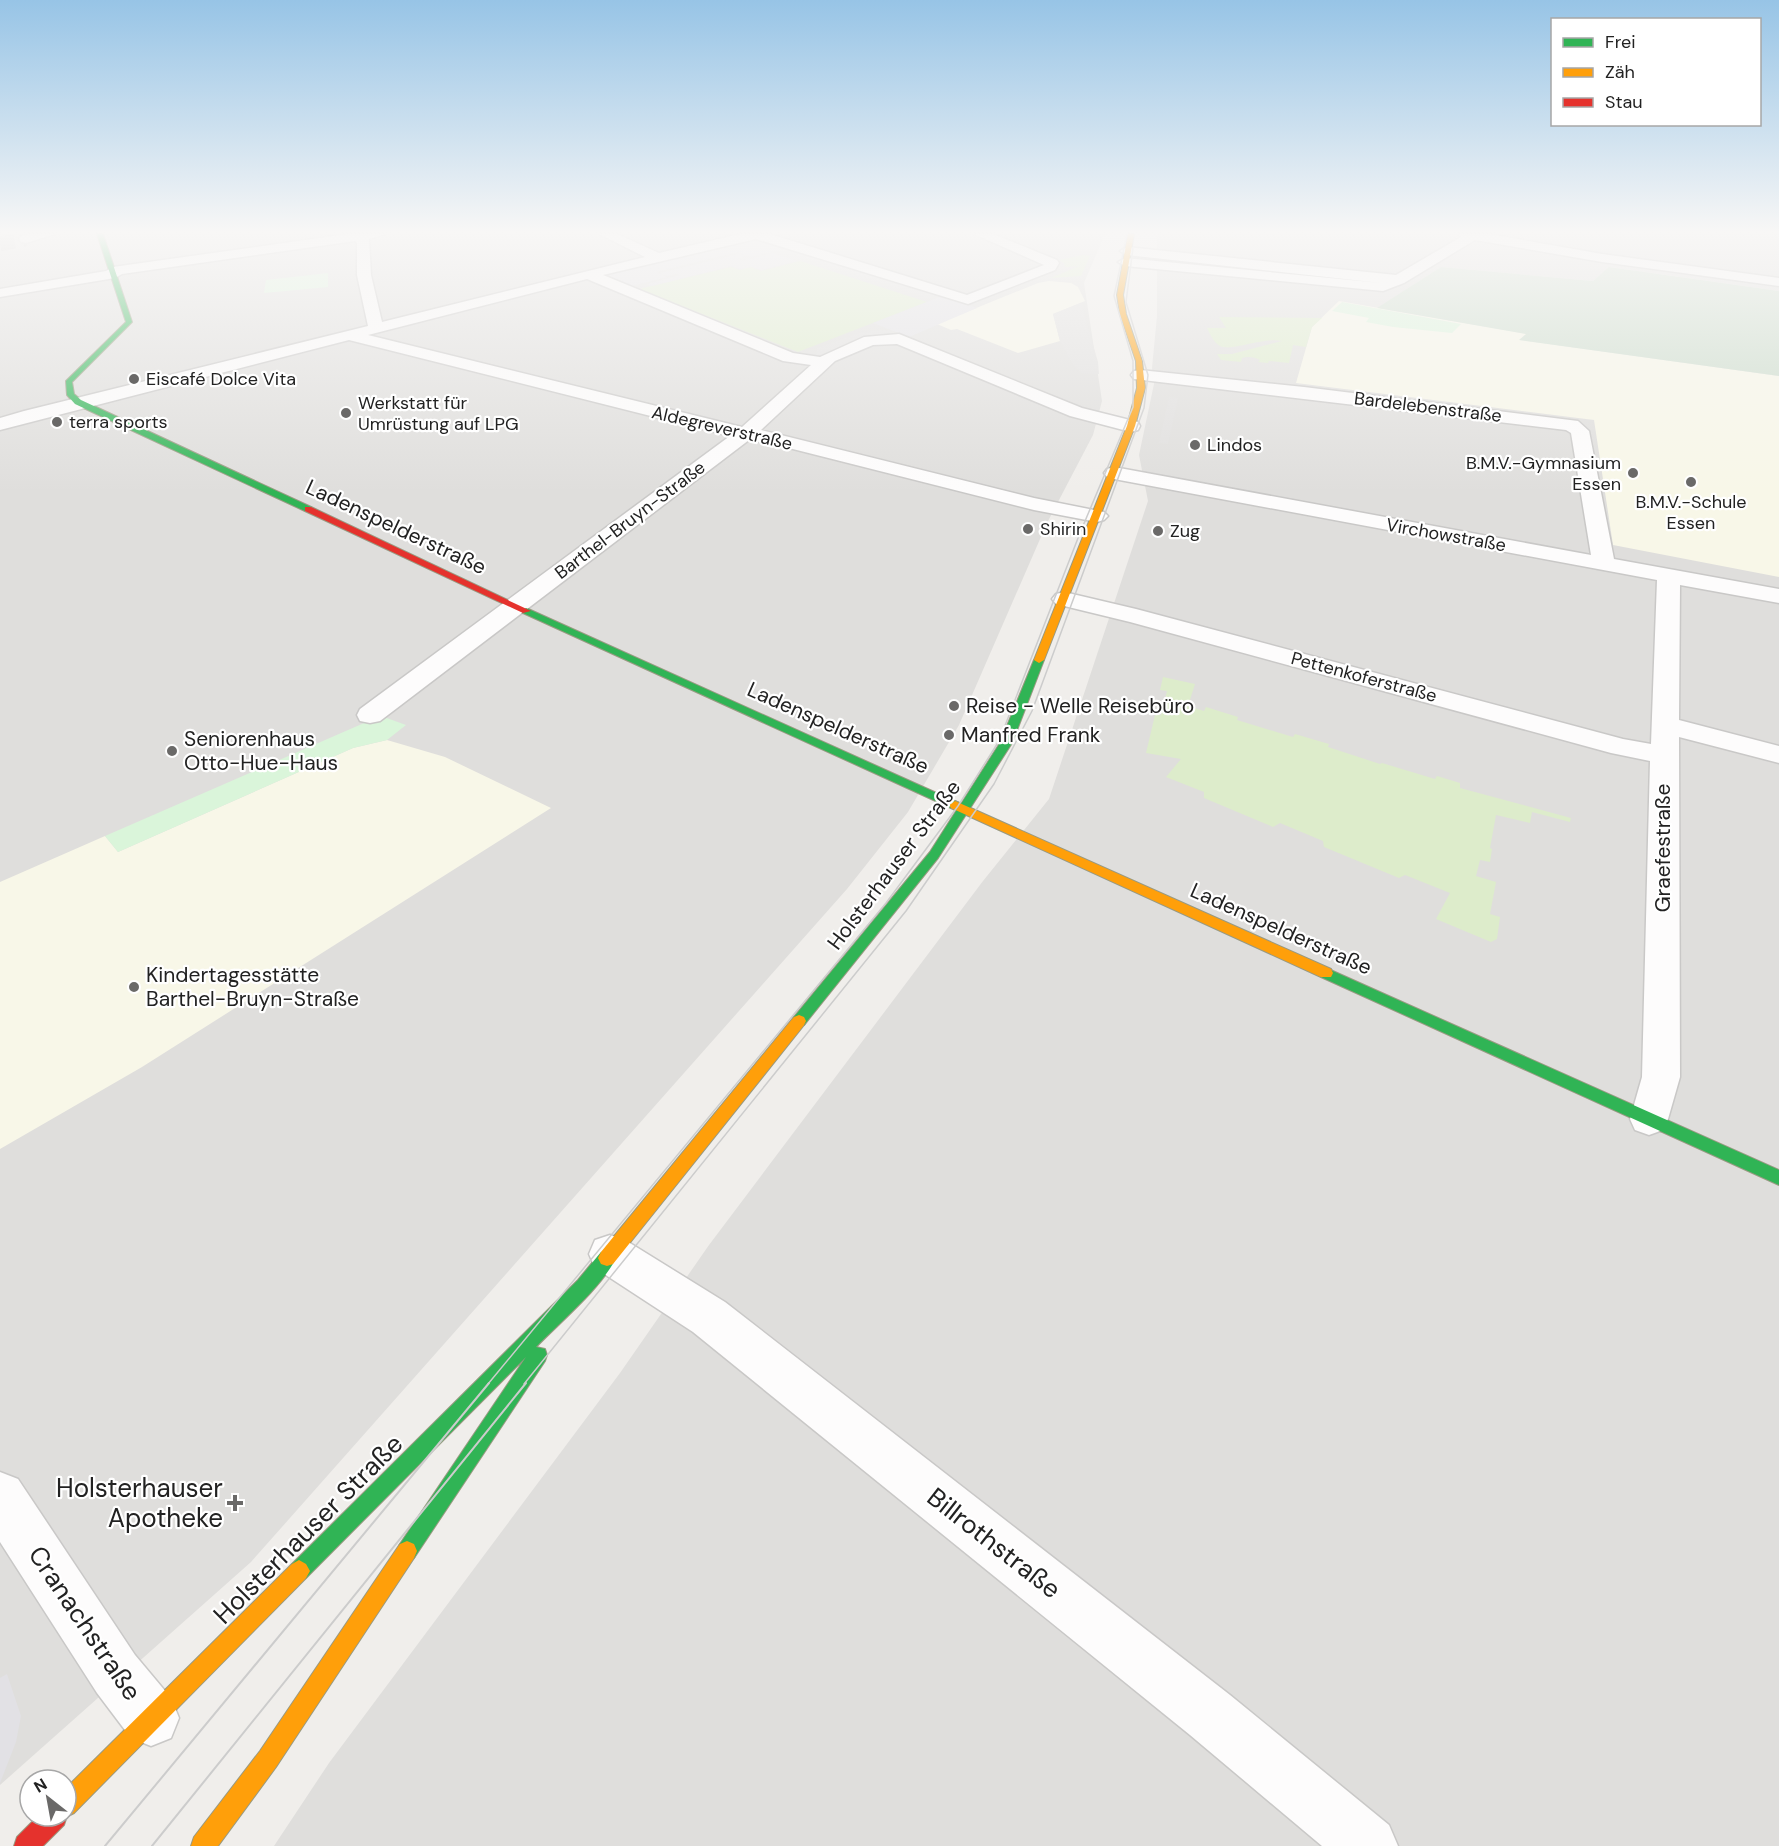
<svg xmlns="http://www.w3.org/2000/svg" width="1779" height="1846" viewBox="0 0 1779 1846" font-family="'DM Sans',sans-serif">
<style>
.residential{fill:#dfdedc}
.education{fill:#f8f7e8}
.grass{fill:#ddeccb}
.cemetery{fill:#cadbca}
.park{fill:#daf5da}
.parking{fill:#e0dfde}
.plaza{fill:#e2e1e5}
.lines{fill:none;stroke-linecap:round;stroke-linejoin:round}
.street-tunnel{stroke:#c7c5c3;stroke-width:15;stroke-dasharray:15 8;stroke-linecap:butt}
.street-casing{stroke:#c9c8c7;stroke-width:3}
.fast-casing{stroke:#999a82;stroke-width:2}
.slow-casing{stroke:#999a82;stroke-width:2}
.jam-casing{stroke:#999a82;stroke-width:2}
.street{fill:#fdfcfc;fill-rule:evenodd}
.fast{fill:#30b455;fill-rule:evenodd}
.slow{fill:#ff9f0a;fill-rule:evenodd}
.jam{fill:#e5322d;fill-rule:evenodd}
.tram-far1{stroke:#ccc;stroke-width:1.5}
.tram{stroke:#ccc;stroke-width:2}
.poi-dot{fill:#6a6968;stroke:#fff;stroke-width:2}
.labels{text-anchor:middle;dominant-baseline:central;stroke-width:4.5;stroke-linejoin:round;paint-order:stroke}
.far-poi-label{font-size:18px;fill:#222;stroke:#fff;text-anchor:start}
.far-street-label{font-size:18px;fill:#222;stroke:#fff}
.street-label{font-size:21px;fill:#222;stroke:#fff}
.poi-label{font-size:21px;fill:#222;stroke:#fff;text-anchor:start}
.near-poi-label{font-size:26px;fill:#222;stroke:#fff;text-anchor:end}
.near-street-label{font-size:26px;fill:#222;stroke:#fff}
</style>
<rect width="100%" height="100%" fill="#f0eeeb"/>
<path class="residential" d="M0,234h1105l-21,49 18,118 -9,34 -46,88 -88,202 -51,87 -61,77 -596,673 -251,223z
M1157,234h622v57l-169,-24 -17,14 -152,-14 -63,41 149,26 -7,6 259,36v1470h-1505l55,-83 291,-390 89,-128 274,-364 66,-82 99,-298 -9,-46 15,-71 -2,-16 5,-52z"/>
<path class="education" d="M1049,281l22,2 7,4 7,14 -32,13 7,27 -42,12 -61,-24 -6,1 -14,-6 101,-41z
M1339,301l188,33 -7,6 259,36v201l-166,-32 -19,-125 -298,-37 16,-56z
M387,740l58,17 106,51 -409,259 -142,82v-267l105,-46 13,16 235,-104z"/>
<path class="grass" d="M1083,255l7,1 -9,20 -30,2 28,-12 -14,1 -1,-4 -5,-3z
M800,261l127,41 -129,50 -159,-63 92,-22 9,3 11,-3 10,4z
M1219,317l103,1 -10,9 -6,20 -13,-2 -4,18 -20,-2 -1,2 -10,-1 2,-2c-5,-3 -13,-4 -18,-2l-1,4 -20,-2 -4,-6h15l50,-13c-20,-4 -50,11 -62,5 -6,-3 -10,-12 -13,-18h19z
M1163,677l32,7 -7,22 16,5 2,-4 32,10 -1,3 56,17 2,-3 34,10 -1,3 52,17 2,-1 53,16 2,-3 23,7v5l111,30 -1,4 -38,-10 -2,11 -34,-8 -6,33 2,1 -2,13 -10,-2 -4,16 20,6 -6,32 10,3 -3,22 -6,3 -55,-23 14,-26 -45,-18 -6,3 -75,-31 -1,-6 -43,-18 -7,4 -69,-29v-6l-38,-15 15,-18 -35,-6 9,-38h6l6,-24 -7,-1z"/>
<path class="cemetery" d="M1441,267l152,14 16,-14 170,24v85l-260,-36 7,-6 -149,-26z"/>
<path class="park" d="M328,273v14l-64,6 2,-13z
M1342,302l119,22 -9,9 -59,-6 -27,-5 3,-4 -37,-7z
M384,717l22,8 -19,15 -34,8 -235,104 -13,-16 266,-116z"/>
<path class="parking" d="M798,250l139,45 -9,3 -139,-46z
M1081,303l17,59 1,12 -18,-1 -9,-10 -12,-22 -7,-27z
M879,330h11l1,5 -25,2 -50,19 1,-8 42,-15z
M1169,397l9,1 -10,46 -9,-1z"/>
<path class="plaza" d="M754,238l36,9 -39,10 -13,-5 -82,20 11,5 -35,9 -30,-11z
M772,253l25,8 -36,9 -10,-3 -11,2 -9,-3 -79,20 -5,-2 33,-9 -4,-1 -9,2 -7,-3 79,-19 7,2 -8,2 4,3z
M942,296l35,12 -68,29 -36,-14z
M7,1674l14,42 -5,26 -16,41v-105z"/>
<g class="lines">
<path class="street-tunnel" d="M0,244l26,-5"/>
<g class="street-casing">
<path id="street" d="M29,234h26l-29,9 -5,-1 -2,-3 2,-3z
M348,234h38l-17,5 2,36 11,47 263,-65 -46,-23h18l42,19 81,-19h30l197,61 77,-30 -70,-31h19l64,26 2,3 -4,7 -87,34 -212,-65 -153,36 190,78 27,4 44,-20 35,-3 183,74 56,14 2,4 -2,4 -7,2 -61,-16 -173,-72 -24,1 -38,16 -74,69 273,68 70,14 4,4 -4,4 -7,2 -63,-12 -253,-64 -32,-6 -369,281 -10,2 -10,-2 -3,-6 3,-6 370,-273 -381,-96 -349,90v-12l24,-7 344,-85 -11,-51v-32l-2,-2 -233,33 -7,4 -115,19v-8l106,-18 7,-4zM587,279l196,82 28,4 -69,62 -374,-92z
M1458,234h31l113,20 177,24v8l-177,-24 -127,-22 -71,43 -21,8 -258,-25 -7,-4 7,-4 256,25 -254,-28 -7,-4 7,-4 269,28 65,-38z
M1140,370l164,17 274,34 11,10 25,128 165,30v14l-99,-18 -1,135 100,26v17l-100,-26 1,340 -12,42 -5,11 -14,5 -14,-5 -5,-11 12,-42 8,-316 -39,-8 -481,-131 -74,-18 -4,-5 4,-5 8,-2 72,17 487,130 28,5 6,-164 -543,-101 -7,-2 -3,-4 3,-4 7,-2 477,88 -20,-122 -5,-3 -432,-51 -3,-4 3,-4z
M610,1235l15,5 100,62 505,393 159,130 9,21h-76l-132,-111 -497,-403 -98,-64 -6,-14 6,-14z
M0,1472l18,7 117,176 36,43 8,20 -8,20 -20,8 -20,-8 -34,-45 -97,-151z"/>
</g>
<g class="fast-casing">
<path id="fast" d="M97,234h6l29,88 -60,60 2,12 7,6 230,107v4h-6l-230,-107 -8,-9 -1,-14 60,-59z
M526,608l435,196 39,-61 34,-83 5,-3 5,3 -32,83 -74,115 -134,167h-10l-2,-4 2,-4 136,-165 28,-44h-7l-428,-195 -2,-2z
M1326,968l453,202v15l-458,-208 -2,-4 2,-4z
M607,1250l6,2 3,6c-14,29 -57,65 -80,89l9,2 2,6 -2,6 -131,197 -7,3 -7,-3 -3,-7 3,-7 126,-187 -220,221 -7,4 -7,-4 -4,-7 4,-7 286,-284 23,-28z"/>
</g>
<g class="slow-casing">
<path id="slow" d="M1128,234h6l-11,61 3,19 16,47 3,27 -10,38 -91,234 -5,3 -5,-3 93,-234 10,-38 -1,-27 -16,-47 -3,-19z
M955,801l376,168 2,4 -2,4h-10l-370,-169 -2,-3z
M799,1015l5,2 2,4 -2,4 -191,239 -6,2 -6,-2 -3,-6 3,-6 193,-235z
M407,1541l7,3 3,7 -3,7 -138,209 -58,79h-27l3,-9 66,-86 140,-207z
M299,1560l7,4 4,7 -4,7 -232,235 -8,4 -2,-1h2v-28l226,-224z"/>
</g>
<g class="jam-casing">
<path id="jam" d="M305,507h6l220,104 -8,2 -218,-102z
M66,1813l1,3 -3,9 -21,21h-29l3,-9 21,-21h28z"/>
</g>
<use href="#street" class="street"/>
<use href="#fast" class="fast"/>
<use href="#slow" class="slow"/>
<use href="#jam" class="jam"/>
<path class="tram-far1" d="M488,1384l398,-481 72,-97 41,-65 81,-208 53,-126v-46l-19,-65 13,-62
M524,1384l382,-473 88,-127 38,-73 112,-303 4,-33 -22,-73 7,-54"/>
<path class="tram" d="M105,1846l384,-463
M152,1846l374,-463"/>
</g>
<linearGradient id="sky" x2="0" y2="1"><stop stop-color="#97c4e6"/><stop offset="0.47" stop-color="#f8f7f6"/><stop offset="1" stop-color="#f8f7f6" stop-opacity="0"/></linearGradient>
<rect width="1779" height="493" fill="url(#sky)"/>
<g class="poi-dot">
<circle cx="134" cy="379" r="6"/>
<circle cx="346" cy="413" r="6"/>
<circle cx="57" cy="422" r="6"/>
<circle cx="1195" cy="445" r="6"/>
<circle cx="1633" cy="473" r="6"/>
<circle cx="1691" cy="482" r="6"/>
<circle cx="1028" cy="529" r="6"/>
<circle cx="1158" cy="531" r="6"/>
<circle cx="954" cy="706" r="6"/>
<circle cx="949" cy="735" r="6"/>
<circle cx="172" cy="751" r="6"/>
<circle cx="134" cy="987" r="6"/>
<path d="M232 1494h6v6h6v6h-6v6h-6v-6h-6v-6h6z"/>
</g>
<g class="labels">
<g class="far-poi-label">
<text x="146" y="379">Eiscafé Dolce Vita</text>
<text x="358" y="403">Werkstatt für<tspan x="358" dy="21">Umrüstung auf LPG</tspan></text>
<text x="69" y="422">terra sports</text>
<text x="1207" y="445">Lindos</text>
<text x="1621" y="463" text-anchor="end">B.M.V.-Gymnasium<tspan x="1621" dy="21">Essen</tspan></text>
<text x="1691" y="502" text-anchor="middle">B.M.V.-Schule<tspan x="1691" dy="21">Essen</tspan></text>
<text x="1040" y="529">Shirin</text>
<text x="1170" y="531">Zug</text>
</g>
<g class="far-street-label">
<text transform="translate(1428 407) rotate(7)">Bardelebenstraße</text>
<text transform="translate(722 428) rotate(13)">Aldegreverstraße</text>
<text transform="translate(630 520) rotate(-37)">Barthel-Bruyn-Straße</text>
<text transform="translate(1446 535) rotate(10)">Virchowstraße</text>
<text transform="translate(1364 677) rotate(15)">Pettenkoferstraße</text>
</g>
<g class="street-label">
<text transform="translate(396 527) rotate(25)">Ladenspelderstraße</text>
<text transform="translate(838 728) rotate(24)">Ladenspelderstraße</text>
<text transform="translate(1663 848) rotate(-90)">Graefestraße</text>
<text transform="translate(894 865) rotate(-53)">Holsterhauser Straße</text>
<text transform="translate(1281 929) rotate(24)">Ladenspelderstraße</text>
</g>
<g class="poi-label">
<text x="966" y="706">Reise - Welle Reisebüro</text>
<text x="961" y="735">Manfred Frank</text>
<text x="184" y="739">Seniorenhaus<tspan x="184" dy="24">Otto-Hue-Haus</tspan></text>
<text x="146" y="975">Kindertagesstätte<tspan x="146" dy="24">Barthel-Bruyn-Straße</tspan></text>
</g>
<g class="near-poi-label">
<text x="223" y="1488">Holsterhauser<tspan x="223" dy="30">Apotheke</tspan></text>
</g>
<g class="near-street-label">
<text transform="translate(308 1529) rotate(-45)">Holsterhauser Straße</text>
<text transform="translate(994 1543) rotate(38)">Billrothstraße</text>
<text transform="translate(85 1623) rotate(56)">Cranachstraße</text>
</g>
</g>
<rect x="1551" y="18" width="210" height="108" fill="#ffffff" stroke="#a7a7a7" stroke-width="1.5"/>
<rect x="1563" y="38" width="30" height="9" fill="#30b455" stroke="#a7a7a7" stroke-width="1.5"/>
<text x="1605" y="48" font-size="18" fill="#222222">Frei</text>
<rect x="1563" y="68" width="30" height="9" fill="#ff9f0a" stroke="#a7a7a7" stroke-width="1.5"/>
<text x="1605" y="78" font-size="18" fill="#222222">Zäh</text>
<rect x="1563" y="98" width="30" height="9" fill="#e5322d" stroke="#a7a7a7" stroke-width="1.5"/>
<text x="1605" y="108" font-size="18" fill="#222222">Stau</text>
<g transform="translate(48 1798) rotate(329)"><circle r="28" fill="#ffffff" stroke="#a7a7a7" stroke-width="1.5"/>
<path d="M0-4.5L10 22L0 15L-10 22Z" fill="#6a6968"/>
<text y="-9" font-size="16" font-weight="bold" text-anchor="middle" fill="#222222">N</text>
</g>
</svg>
